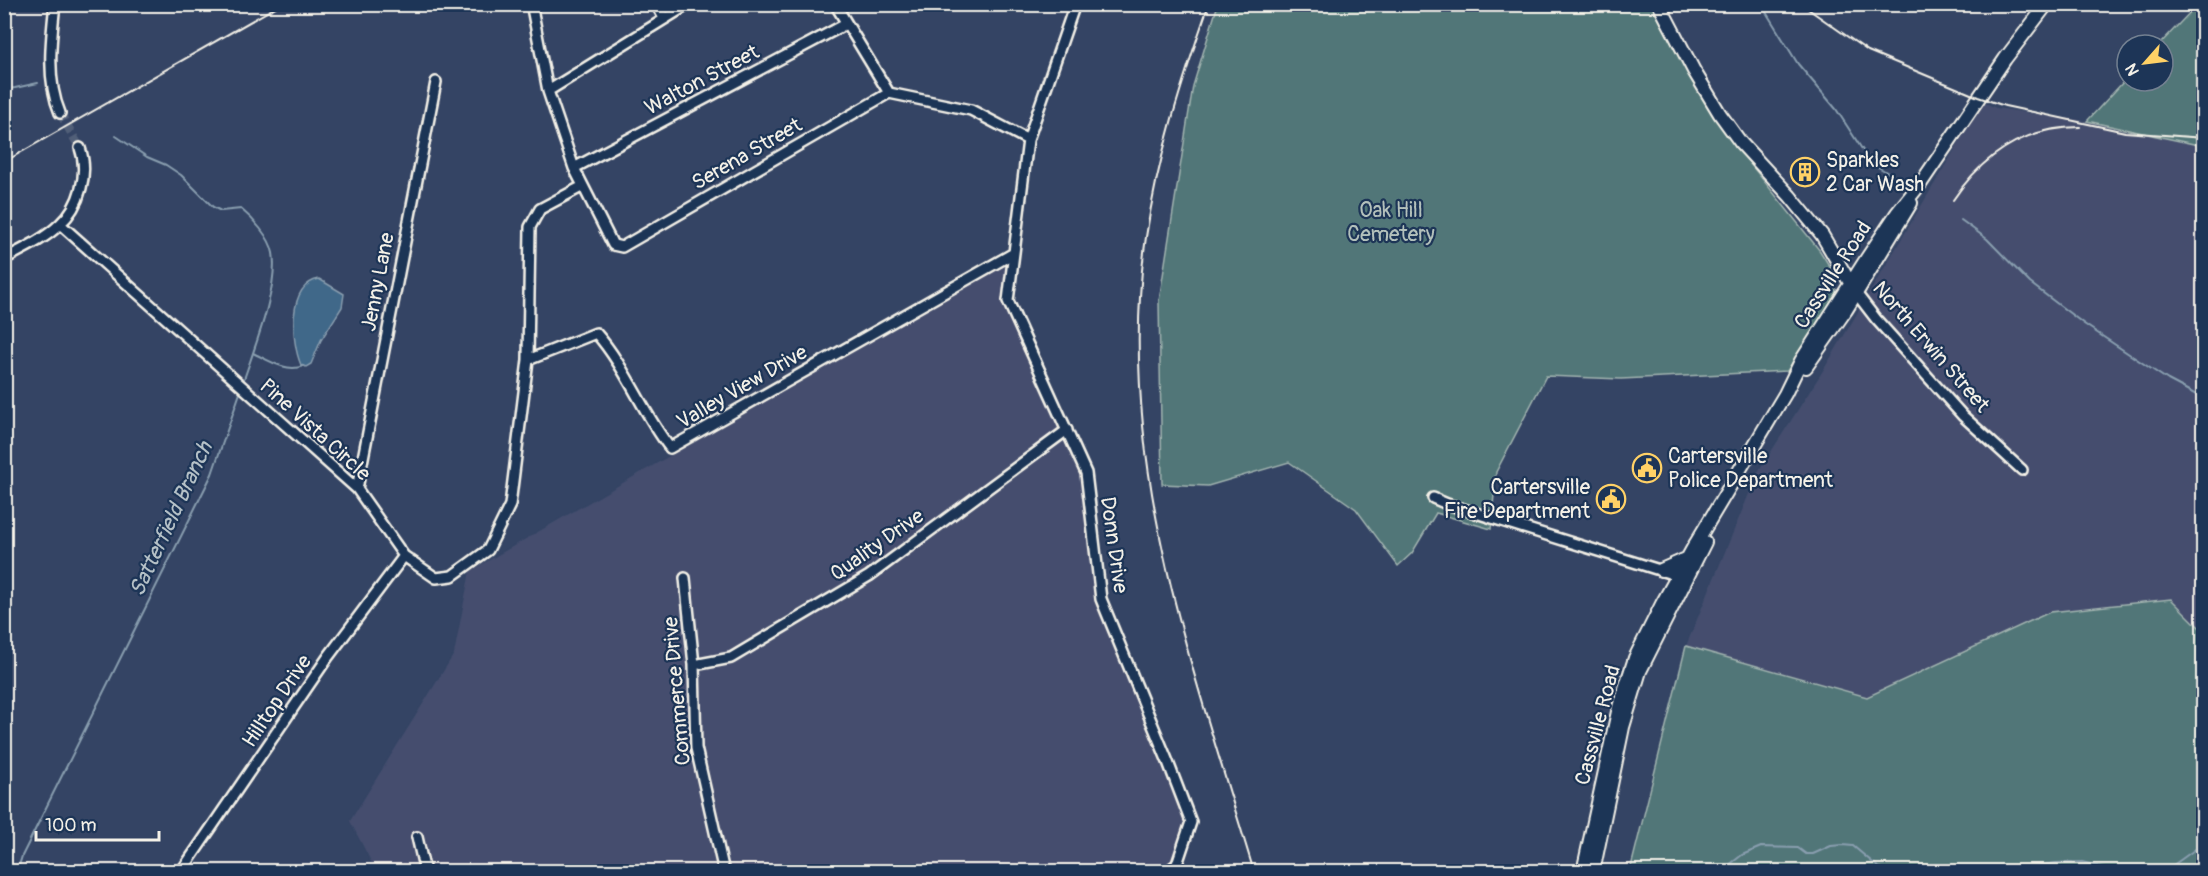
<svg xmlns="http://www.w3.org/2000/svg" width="2208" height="876" viewBox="0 0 2208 876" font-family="Pangolin,sans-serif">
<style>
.built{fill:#444e6e}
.green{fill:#517678;stroke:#a2b4b0;stroke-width:1.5}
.water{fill:#416789;stroke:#899eaf;stroke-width:1.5}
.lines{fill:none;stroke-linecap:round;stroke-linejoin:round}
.stream{stroke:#899eaf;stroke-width:2}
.street-tunnel{stroke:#515e78;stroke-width:9;stroke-dasharray:9 4.5;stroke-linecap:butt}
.street-casing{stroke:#f4f1e8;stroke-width:14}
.secondary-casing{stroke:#f4f1e8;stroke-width:16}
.street{stroke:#1d3557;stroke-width:9}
.secondary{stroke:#1d3557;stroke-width:12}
.rail{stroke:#f4f1e8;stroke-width:2}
.labels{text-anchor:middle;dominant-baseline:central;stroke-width:4.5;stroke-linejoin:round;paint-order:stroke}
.street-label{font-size:21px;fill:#f4f1e8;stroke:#1d3557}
.poi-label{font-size:21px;fill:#f4f1e8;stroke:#1d3557;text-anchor:start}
.park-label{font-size:21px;fill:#b3c0bb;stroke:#1d3557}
.water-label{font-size:22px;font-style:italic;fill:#b5c1c7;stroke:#1d3557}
</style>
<rect width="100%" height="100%" fill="#344464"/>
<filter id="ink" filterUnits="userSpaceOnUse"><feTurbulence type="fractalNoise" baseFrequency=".0167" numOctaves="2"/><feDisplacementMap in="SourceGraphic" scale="12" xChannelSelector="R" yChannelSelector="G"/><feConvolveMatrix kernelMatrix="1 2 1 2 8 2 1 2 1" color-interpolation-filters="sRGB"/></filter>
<g filter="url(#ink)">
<path class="built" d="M1983,102l13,6 91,13 116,25v485l-32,-32 -121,13 -183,85 -181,-51 72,-174 66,-103z
M1013,258l-4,38 77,177 15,126 90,223 -14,42 -10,8 -791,-1 -26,-50 104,-167 16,-83z"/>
<path class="green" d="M1218,4l435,1 58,107 17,24 92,115 15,24 1,19 -49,77 -166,8 -75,-3 -50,96 -5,57 -55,-16 -24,40 -14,13 -42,-57 -67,-47 -81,24 -46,-2 -3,-183 34,-215z
M2197,5h7l-1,141 -116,-25 40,-43v3h36v-36h-4z
M2171,599l32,32v240h-573l56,-225 181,51 183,-85z"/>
<path class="water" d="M319,279l25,15 -2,13 -21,33 -10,24 -5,3 -5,-2c-10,-23 -14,-80 18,-86z"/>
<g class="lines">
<path class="stream" d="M1761,4l37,60 38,45 35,54 40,23
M4,89l11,-1 23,-5
M116,136l31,21 19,8 15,10 32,32 8,4 20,-2c12,10 29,28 32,44 6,33 -19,96 -30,129
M1961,220l26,19 43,44 54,41 84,56 36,19
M253,353c15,7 34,20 50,13
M17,872l5,-16 190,-382 29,-84
M1720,872l22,-17 19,-8 37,1 8,6h7l18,-8 11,-1 11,1 25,21 14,5
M1997,872l59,-9 26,-1 39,10
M2158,872l14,-6 32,-23"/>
<path class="street-tunnel" d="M60,113l20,35"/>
<g class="street-casing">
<path id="street" d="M55,4c-4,35 -9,76 5,109
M537,4l-5,4 16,83 26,77 39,77 9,2 267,-154
M656,4l8,14
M835,4l54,89 82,17 57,30
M1075,4l-47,136 -20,161 78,172 15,126 67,163 23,60 -14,42 -10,8
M548,91l141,-87
M574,168l272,-144
M60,224l297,265 47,67 32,22 16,-2 36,-26 22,-45 18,-145 2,-133 10,-18 43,-23
M4,259c19,-10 41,-20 56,-35 20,-18 29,-51 20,-76
M1856,293l20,26 87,97 59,54
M528,360l68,-27c30,34 46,79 74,115l344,-195
M357,489l79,-407
M1433,498l14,6 222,69 14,6
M685,578l9,87 2,83 28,124
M694,665l37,-7 138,-82 198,-146
M417,837l8,35
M183,869l145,-212 76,-101"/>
</g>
<g class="secondary-casing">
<path id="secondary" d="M1659,4l35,67 26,43 21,29 49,53 32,39 34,58
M1806,367l40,-57 65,-107
M1661,570l25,-11
M1583,872l36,-165 16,-49 27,-54 34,-61 89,-149 16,-33 66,-103 30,-45 24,-30 84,-124 42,-55
M1593,872l30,-145 17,-56 65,-129"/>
</g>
<use href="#street" class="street"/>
<use href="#secondary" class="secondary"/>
<path class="rail" d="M1209,4c-27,77 -51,152 -63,233 -32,220 46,427 108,635
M1801,4l67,47 110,46 27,9 120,26 79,6
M4,162l277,-158
M1953,200c30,-45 71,-73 127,-73"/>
</g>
</g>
<defs>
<g id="building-ring" transform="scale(1.5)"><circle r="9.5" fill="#1d3557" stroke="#ffd166" stroke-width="1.5"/><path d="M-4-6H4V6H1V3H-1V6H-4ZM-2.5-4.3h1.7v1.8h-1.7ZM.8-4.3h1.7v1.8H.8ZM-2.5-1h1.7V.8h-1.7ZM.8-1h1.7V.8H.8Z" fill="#ffd166"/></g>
<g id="civic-ring" transform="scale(1.5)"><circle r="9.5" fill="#1d3557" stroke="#ffd166" stroke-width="1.5"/><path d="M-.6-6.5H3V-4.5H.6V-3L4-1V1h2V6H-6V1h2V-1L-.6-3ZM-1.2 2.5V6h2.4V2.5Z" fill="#ffd166"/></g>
</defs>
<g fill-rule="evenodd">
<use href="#building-ring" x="1805" y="172"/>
<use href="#civic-ring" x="1647" y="468"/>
<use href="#civic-ring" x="1611" y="499"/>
</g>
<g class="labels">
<g class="street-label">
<text transform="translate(702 80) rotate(-28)">Walton Street</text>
<text transform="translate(747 154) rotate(-30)">Serena Street</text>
<text transform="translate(1833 275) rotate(-57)">Cassville Road</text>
<text transform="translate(378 282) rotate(-79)">Jenny Lane</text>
<text transform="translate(1931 347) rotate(49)">North Erwin Street</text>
<text transform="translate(742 387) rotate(-30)">Valley View Drive</text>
<text transform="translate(315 430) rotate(42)">Pine Vista Circle</text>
<text transform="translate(877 545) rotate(-35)">Quality Drive</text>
<text transform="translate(1114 545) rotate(82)">Donn Drive</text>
<text transform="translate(677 691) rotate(-95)">Commerce Drive</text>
<text transform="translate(277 701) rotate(-56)">Hilltop Drive</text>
<text transform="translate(1598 725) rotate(-75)">Cassville Road</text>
</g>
<g class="poi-label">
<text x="1826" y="160">Sparkles<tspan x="1826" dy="24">2 Car Wash</tspan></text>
<text x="1668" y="456">Cartersville<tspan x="1668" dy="24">Police Department</tspan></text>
<text x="1590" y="487" text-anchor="end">Cartersville<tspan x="1590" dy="24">Fire Department</tspan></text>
</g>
<g class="park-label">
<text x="1391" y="210">Oak Hill<tspan x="1391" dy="24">Cemetery</tspan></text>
</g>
<g class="water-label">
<text transform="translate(171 519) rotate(-65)">Satterfield Branch</text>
</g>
</g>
<rect width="2208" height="876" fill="none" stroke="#1d3557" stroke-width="24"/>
<rect x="12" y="12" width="2184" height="852" fill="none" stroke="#f4f1e8" stroke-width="2" filter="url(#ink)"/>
<g transform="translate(2145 63) rotate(242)"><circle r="28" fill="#1d3557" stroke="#738091" stroke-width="1.5"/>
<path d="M0-4.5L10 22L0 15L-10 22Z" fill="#ffd166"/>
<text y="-9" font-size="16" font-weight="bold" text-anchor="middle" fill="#f4f1e8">N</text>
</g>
<path d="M36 831v9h123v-9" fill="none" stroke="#f4f1e8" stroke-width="3"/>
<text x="45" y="831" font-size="18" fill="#f4f1e8" stroke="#1d3557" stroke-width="4.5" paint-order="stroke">100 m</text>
</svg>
